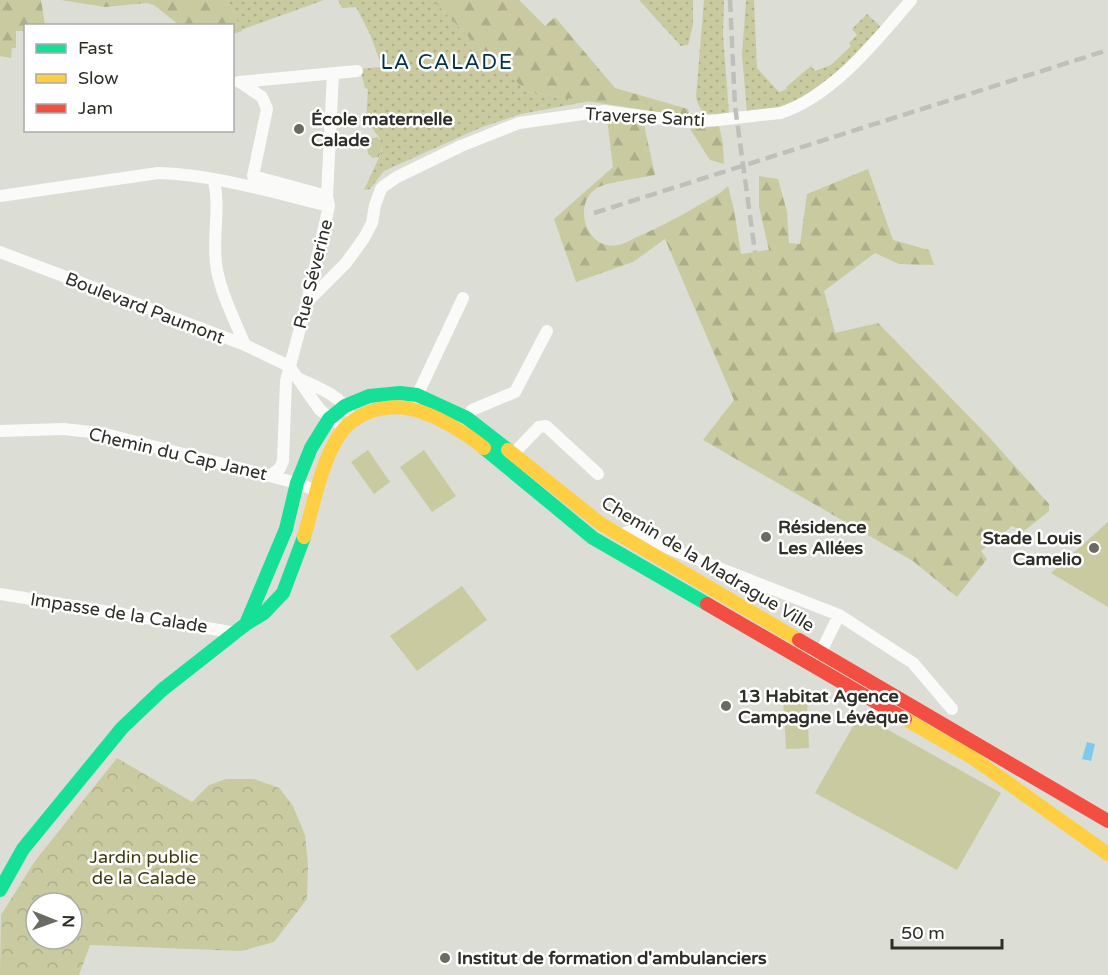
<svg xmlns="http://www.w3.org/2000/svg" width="1108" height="975" viewBox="0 0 1108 975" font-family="'Varela Round',sans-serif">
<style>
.grass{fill:url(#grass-dots)}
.forest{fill:url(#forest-firs)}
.park{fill:url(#park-crowns);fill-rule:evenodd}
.garden{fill:#cacaa1}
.water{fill:#7ec9ec}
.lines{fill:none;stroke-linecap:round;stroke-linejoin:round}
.street{stroke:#fafaf9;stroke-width:12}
.fast{stroke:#16e098;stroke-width:14}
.slow{stroke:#ffcf43;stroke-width:14}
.jam{stroke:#f24e42;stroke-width:14}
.rail{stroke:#bfbfbc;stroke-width:4.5;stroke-dasharray:12 6;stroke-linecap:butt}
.poi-dot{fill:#6b6b64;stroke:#fff;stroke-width:2}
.labels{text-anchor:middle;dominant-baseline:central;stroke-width:5;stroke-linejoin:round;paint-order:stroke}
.street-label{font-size:18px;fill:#2e2e27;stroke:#fff}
.poi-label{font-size:18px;font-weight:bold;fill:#2e2e27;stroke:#fff;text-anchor:start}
.park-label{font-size:18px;fill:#3c3b10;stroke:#fff}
.quarter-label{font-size:21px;letter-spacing:1.5px;fill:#023045;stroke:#fff}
</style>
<defs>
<pattern id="grass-dots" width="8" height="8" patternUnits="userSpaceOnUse" patternTransform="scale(1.5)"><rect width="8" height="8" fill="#cacaa1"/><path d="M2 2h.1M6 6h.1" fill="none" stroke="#aeae8b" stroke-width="1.8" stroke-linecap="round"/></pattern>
<pattern id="forest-firs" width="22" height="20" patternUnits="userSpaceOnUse" patternTransform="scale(1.5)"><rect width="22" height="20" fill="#cacaa1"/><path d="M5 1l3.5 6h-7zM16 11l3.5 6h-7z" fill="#aeae8b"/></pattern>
<pattern id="park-crowns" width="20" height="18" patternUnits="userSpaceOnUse" patternTransform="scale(1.5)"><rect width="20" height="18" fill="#cacaa1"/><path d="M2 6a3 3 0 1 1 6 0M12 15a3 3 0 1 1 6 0" fill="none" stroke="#aeae8b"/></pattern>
</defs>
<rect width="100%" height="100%" fill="#dcddd4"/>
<path class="grass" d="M228,0h96l-83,30z
M338,0h95l43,45 52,47 62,9 -69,13 -39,13 -98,44 -14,18 -6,1 18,-39 -2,-12 -14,-19 2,-31 -3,-1 -5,-19 22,-2 -12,-33 -14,-27 -14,1z
M639,0h54v25l-5,20 -7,1z
M704,0h20l-1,35 6,79c-18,2 -28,4 -33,-17z
M746,0h8l3,68 22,24 8,-3 -1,-2 25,-21 4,5 16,-6 20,-19 -2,-3 8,-8 -5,-6 15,-15 14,13 -28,33 -47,35 -24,13 -35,4 -5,-57z"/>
<path class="forest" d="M0,0h41l4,25 -19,1 -1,5h-9v17h-4l-1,10 -11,-2z
M61,0h167l14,31 -9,3 -1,-8 -53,-1 -25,-20 -7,-2 -42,4z
M433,0h86l26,26 10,-9 60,71 73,21 2,8 -162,-25 -52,-47z
M607,119l36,1 12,55c-14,3 -48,7 -58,13 -26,16 -10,64 21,57 7,-1 14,-6 21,-9 29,-12 55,-28 81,-43l8,-7 6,24 7,44 28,-4 -10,-43v-31l19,3 9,33 2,31 11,1 7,-50 61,-25 25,71 36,10 5,15 -35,-1 -24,-11 -51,38 11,42 43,-10 111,114 60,67v7l-25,20 -12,-5 -31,25 6,8 -30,38 -44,-36 -210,-121 31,-40 -69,-161 -32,23 -57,20 -22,-63 59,-52z
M719,126l4,18 1,20 -14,-4 -20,-31z"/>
<path class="park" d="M377,137c7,5 5,13 2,20l-6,1 -5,-4 -1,-7 3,-8z
M117,758l75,44 17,-17 17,-6h28l25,9 14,18 12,29 3,29 -1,35 -33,43 -33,9 -151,-6 -11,30h-79l1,-60 34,-54zM36,903h36v36h-36z"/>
<path class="garden" d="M368,450l22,32 -16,12 -23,-32z
M424,450l32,46 -24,16 -32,-45z
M1108,522v85l-57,-34z
M462,586l25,34 -70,51 -27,-35z
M807,698l2,50 -23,1 -3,-50z
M860,714l141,79 -44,77 -142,-77z"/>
<path class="water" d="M1087,742l8,2 -4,17 -9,-2z"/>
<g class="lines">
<path class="street" d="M239,82l118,-11
M240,82l22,15 5,12 -14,67 74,20
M214,181c7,30 -3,59 3,89 5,26 18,51 28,75
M0,196l158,-23c54,1 118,20 171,33
M0,252l245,93 44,21 31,44 16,12
M307,302l39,-39 18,-25 8,-15 3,-18 6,-16 3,-3 13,-9 64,-31 58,-23 85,-12 82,11 32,-2 62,-7c52,-16 97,-73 131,-113
M298,378c16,8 42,17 50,33
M415,400l48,-102
M463,424l9,-14 43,-18 32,-61
M0,431l63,-2 38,4 196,50 20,8
M512,455l27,-28 7,-1 52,48
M270,476l10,-8 3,-7 3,-80 21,-79 22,-96 -2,-10 6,-122
M627,532l212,83 74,48 39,46
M0,594l237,39
M814,652h7l18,-37"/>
<path class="fast" d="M484,448l109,90 114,66
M246,624l40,-95 11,-46 14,-35 18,-29 16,-13 24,-10 31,-3 17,2 50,23 41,32
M0,890l23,-41 99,-121 40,-38 84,-66 18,-11 19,-20 21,-56"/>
<path class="slow" d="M508,450l93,74 198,116
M304,537c10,-33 16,-71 34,-100 14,-24 47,-34 74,-28 24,6 54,24 72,39
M905,719l68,39 135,96"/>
<path class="jam" d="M707,604l198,115
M799,640l309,181"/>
<path class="rail" d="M730,0l5,106 20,146
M594,213l514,-163"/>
</g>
<g class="poi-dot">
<circle cx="299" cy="129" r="6"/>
<circle cx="766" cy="537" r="6"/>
<circle cx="1094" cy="548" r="6"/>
<circle cx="726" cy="706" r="6"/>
<circle cx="445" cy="958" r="6"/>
</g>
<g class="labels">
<g class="street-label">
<text transform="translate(645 117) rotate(3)">Traverse Santi</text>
<text transform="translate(313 274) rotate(-76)">Rue Séverine</text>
<text transform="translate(145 308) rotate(21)">Boulevard Paumont</text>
<text transform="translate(178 454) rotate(13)">Chemin du Cap Janet</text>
<text transform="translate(708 564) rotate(31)">Chemin de la Madrague Ville</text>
<text transform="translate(119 613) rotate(9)">Impasse de la Calade</text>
</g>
<g class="poi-label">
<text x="311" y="119">École maternelle<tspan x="311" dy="21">Calade</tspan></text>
<text x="778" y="527">Résidence<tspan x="778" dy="21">Les Allées</tspan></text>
<text x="1082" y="538" text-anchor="end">Stade Louis<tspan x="1082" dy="21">Camelio</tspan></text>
<text x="738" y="696">13 Habitat Agence<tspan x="738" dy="21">Campagne Lévêque</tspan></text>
<text x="457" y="958">Institut de formation d'ambulanciers</text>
</g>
<g class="park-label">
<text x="144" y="857">Jardin public<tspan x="144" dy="21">de la Calade</tspan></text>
</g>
<g class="quarter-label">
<text x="447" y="62">LA CALADE</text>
</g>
</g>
<rect x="24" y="24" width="210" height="108" fill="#ffffff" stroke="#ababa9" stroke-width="1.5"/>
<rect x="36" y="44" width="30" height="9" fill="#16e098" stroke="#ababa9" stroke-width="1.5"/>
<text x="78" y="54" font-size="18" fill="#2e2e27">Fast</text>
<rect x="36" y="74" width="30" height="9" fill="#ffcf43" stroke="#ababa9" stroke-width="1.5"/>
<text x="78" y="84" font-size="18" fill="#2e2e27">Slow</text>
<rect x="36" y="104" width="30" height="9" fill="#f24e42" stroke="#ababa9" stroke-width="1.5"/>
<text x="78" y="114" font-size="18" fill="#2e2e27">Jam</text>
<g transform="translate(54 921) rotate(91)"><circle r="28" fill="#ffffff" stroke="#ababa9" stroke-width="1.5"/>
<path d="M0-4.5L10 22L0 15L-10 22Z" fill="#6b6b64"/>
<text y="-9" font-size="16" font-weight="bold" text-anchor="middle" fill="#2e2e27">N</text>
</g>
<path d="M892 939v9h110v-9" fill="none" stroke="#2e2e27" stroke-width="3"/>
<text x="901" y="939" font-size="18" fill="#2e2e27" stroke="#ffffff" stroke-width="4.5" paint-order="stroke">50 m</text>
</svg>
